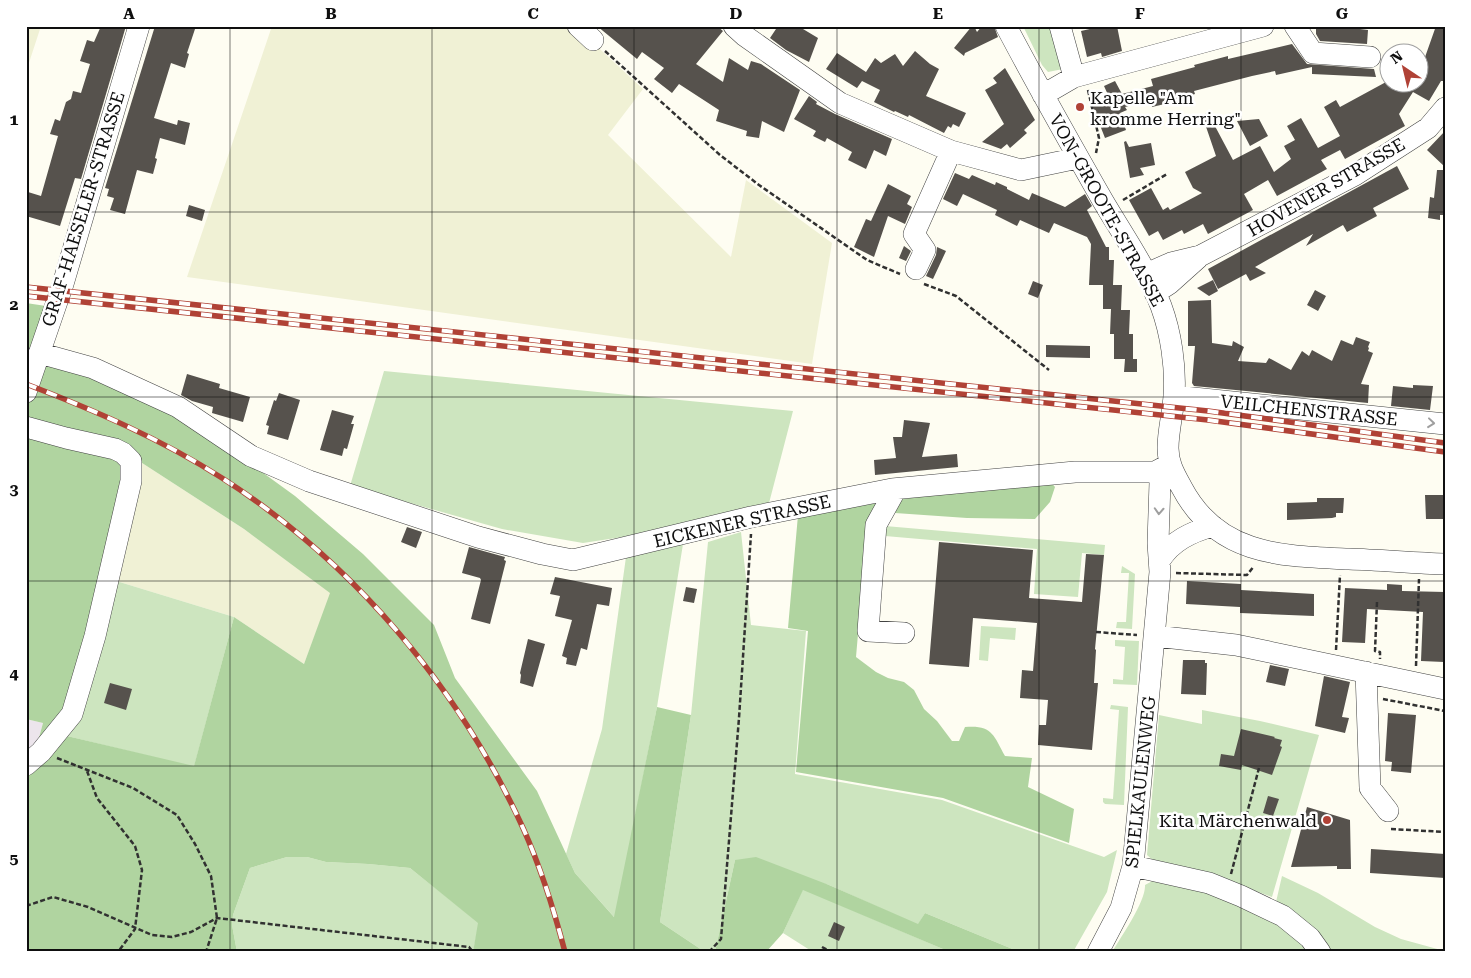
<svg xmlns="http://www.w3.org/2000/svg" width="1471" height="978" viewBox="0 0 1471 978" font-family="'Roboto Serif',serif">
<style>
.industrial{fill:#ece5ec}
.farmland{fill:#f0f1d5}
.green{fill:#cde5bf}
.forest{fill:#b0d4a0;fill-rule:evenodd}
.building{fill:#56524d}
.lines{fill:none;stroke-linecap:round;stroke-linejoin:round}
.minor-casing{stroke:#424242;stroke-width:22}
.path{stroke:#313131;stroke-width:2.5;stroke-dasharray:5 2.5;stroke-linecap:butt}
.minor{stroke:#fff;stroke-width:21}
.rail-casing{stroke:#b04236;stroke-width:5.5}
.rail{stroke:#fff;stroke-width:4;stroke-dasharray:11;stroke-linecap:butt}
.oneway{stroke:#9f9f9f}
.grid{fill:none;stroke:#0f0f0f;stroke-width:1;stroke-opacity:0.55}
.poi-dot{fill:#b04236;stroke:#fff;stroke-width:2}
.labels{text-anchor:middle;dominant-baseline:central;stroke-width:5;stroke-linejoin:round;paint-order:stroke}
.poi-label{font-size:18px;fill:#0f0f0f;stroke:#fff;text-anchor:start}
.street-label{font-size:18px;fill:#0f0f0f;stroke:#fff}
.neatline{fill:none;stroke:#0f0f0f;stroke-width:2}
.grid-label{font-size:16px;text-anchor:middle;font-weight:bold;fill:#0f0f0f}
</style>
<rect width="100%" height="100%" fill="#fefdf2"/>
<path class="industrial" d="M26,719l17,4 -6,22 -11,12z"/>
<path class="farmland" d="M26,26h15l-15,46z
M272,26h303l68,63 -35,46 123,122 15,-77 86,63 -20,121 -625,-87z
M139,461l105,68 87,64 -27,71 -70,-47 -121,-37z"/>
<path class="green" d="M1023,26h28l12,43 -15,3 -6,-7z
M384,371l409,40 -25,96 -139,29 -46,7 -81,-14 -152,-43z
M885,526l220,19 -1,10 -22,-2 -4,44 -44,-3 3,-45 -152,-13z
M741,532l10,93 55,6 -11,143 147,26 162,57 13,-7 -10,42 -34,60h-53l-95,-39 -7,12 -89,-40 -94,-25 -20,92h-10l-45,-30 31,-207 17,-173z
M683,544l-26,163 -42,211 -40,-45 -9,-19 36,-125 24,-172z
M1122,566l13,8 -3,55 -16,-1 1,-6h9l3,-49h-8z
M113,580l121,37 -40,150 -127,-31z
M981,626l35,2 -1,12 -25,-2 -2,23 -9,-1z
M1115,640l24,1 -2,44 -24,-1v-5l10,1 2,-33 -10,-1z
M1111,705l17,2 -4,98 -19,-1 -2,-2v-4l10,1 6,-89 -9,-1z
M1202,710l58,11 59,14 -47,162 -75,-27 -42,-8 -8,-7 12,-140 43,9z
M287,857h20l19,5 42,2 42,4 69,55 -6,29h-236l-5,-27 1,-10 17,-47z
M1282,876l36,17 57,34 26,12 40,11 -2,2h-108l-55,-50z
M1156,879l17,1 80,29 28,14 30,29h-199c9,-15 34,-51 33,-67z
M803,889l147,63h-137l-30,-19z"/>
<path class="forest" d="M26,303l20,3 -12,52 51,16 108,48 102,74 68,58 71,71 21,53 82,113 38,82 39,44 43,-210 34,8 -31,207 45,30h-232l5,-29 -68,-55 -42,-4 -42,-2 -19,-5h-20l-37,11 -17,47 -1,10 5,27h-211v-195l11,-12 6,-22 -17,-4zM139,461l105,68 86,64 -26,71 -70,-47 -40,149 -127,-30z
M1050,481l5,6 -5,15 -15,17 -68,-1 -72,-5 7,-14z
M878,503l-11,27 -11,127 20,15 12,6 16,4 10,8 10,19 13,12 15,20h7l6,-14c27,-2 28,7 40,29l27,2 -4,29 46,22 -5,34 -126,-45 -147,-26 12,-141 -20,-3 10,-113z
M756,857l73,28 89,39 7,-11 95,39h-70l-147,-62 -20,43 -17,19h-51l20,-92z"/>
<path class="building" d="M101,26h25l-45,153 -6,-1 -15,48 -34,-10v-18l2,-6 13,4 17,-60 -8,-2 5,-15 5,2 6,-19 5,-3 2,-8 8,2 9,-29 -10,-3 7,-21 7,2z
M155,26h41l-9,27 2,1 -4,14 -14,-5 -17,55 23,7 1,-5 12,3 -5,22 -25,-7 -5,20 2,1 -4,15 -16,-4 -12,44 -15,-4 4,-12 -7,-2 2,-7 -4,-1z
M597,26h120l6,5 -27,33 27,18 6,-24 19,12 3,-9 10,3 39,26 -16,42 -22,-11 -3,17 -13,-2 1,-5 -31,-10 3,-11 -40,-26 -7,9 -18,-14 10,-11 -22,-16 -5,7z
M778,26h20l20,12 -9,24 -23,-12 -16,-12z
M972,26h2l3,6 5,-6h12l4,11 -33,16 -1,3 -10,-8z
M1103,26h14l5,25 -20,6 -1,-4 -14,4 -6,-26z
M1316,26h44v3l8,1 -1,14 -47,-3 -4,-7z
M1436,26h9v55h-4l-12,20 -16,-9 -14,22 6,12 -60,33 -5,-9 -19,10 6,9 -50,27 -9,-16 -24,14 9,16 -45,24 -5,-10 -19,10 -2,-4 -19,10 -5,-9 -9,5 -20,-36 22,-12 12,22 5,-3 2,3 32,-17 -9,-5 -8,-16 31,-16 -14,-41 6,-2 25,47 27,-14 14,26 17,-13 -7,-13 11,-6 -8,-14 14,-8 17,30 22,-12 -16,-29 12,-7 4,7 46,-25h32v-13l6,-9z
M1292,44l15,20 67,5 2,8 -64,-3v-7l-36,8 -1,-4 -23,5 -58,15 1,3 -6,2 1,2 -38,9 -1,-7 -26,7 2,3 -7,3 6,17 -21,8 -13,-33 17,-8 -5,-11 11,-5 7,13 31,-8 -2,-7 44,-12 -1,-2 34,-9v3z
M915,51l15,13 9,5 -13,27 40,17 -7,14 -6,-3 -2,4 -3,-2 -4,7 -35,-18 -1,2 -13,-6 -1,1 -20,-10 6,-12 -18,-9 -5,7 -31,-19 11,-16 29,19 9,-14 6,5 14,-9 8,12z
M1005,68l30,52 -11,10 3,3 -17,15 -3,-4 -6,5 -19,-7 22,-18 -19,-34 12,-7 -4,-5z
M809,96l8,6 -1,2 19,10 57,25 -6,17 -12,-6 -8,19 -18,-9 4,-8 -25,-14 -2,4 -12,-6 3,-5 -22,-12z
M1259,119l9,17 -18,10 -13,-25z
M1445,131v36l-18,-17z
M1126,141l3,6 22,-4 4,22 -15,3 4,7 -14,3 -6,-36z
M1397,166l12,23 -36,19 4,8 -30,16 -4,-7 -37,21 7,-12 -58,33 11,6 -16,8 -4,-7 -28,15 -10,-20z
M1437,170h8v45h-5v5l-12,-2 2,-21 4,1z
M955,173l14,6 3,-4 23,10 1,-3 11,5v2l22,11 3,-7 33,14 20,-13 7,12 -5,4 19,37h3v13h5l-1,25h9l-1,25h9l-1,24h4v25h4v13h-13l1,-13h-11v-25h-4l1,-25h-8v-24h-14l2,-41 -4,-7 -33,-14 -5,10 -29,-13 -3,6 -22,-11 2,-5 -34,-16 -6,12 -14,-7z
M888,184l23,12 -4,8 5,3 -7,17 -17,-8 -14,41 -20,-10 12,-28 5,2z
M189,205l16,5 -3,11 -16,-5z
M904,246l7,5 -5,10 -7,-3z
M937,247l9,4 -13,28 -7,-3 10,-21z
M1213,280l5,11 -9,5 -12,-8z
M1033,281l10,4 -5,13 -10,-4z
M1315,290l11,6 -8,15 -11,-6z
M1211,300l1,43 20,3 1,-5 11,6 -6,14 28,2 3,-5 22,12 11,-19 7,5 3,-6 20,11 9,-21 12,5 3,-8 14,5 -2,5 1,1 -1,3 5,2 -12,31 8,1 -1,18 -174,-17 -2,-3 3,-37h-7v-45z
M1046,345l44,1v12l-44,-1z
M187,374l33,10 -1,4 31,9 -7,25 -31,-9 1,-6 -21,-6 -11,-6z
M1413,385l20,1 -3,24 -39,-4 2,-20 20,2z
M279,393l21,7 -12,40 -21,-6 2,-8 -3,-1 8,-25 2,1z
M332,410l22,6 -3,8h3l-7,25 -3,-1 -2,8 -22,-6z
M904,420l26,3 -8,34 35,-3 1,13 -83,8 -1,-15 22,-2 -3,-21h9z
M1425,495h20v24h-19z
M1317,498h27l-1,15h-7v4l-4,1 -45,2v-17l30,-1z
M407,527l15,5 -6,16 -15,-6z
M939,542l94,8 -4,48 53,4 4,-48 18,1 -9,94 1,1 -2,33h4l-6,67 -54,-5 1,-20h7l2,-25 -28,-2 2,-28 11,1 4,-48 -64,-5 -4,49 -40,-3z
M469,547l36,10 -1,3 2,1 -16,63 -19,-5 10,-39 -1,-2 -18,-5z
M555,577l57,11 -3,18 -12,-2 -10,46 -6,-2 -5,18 -10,-2 1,-6 -5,-2 10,-36 -17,-4 5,-20 -10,-2z
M1187,581l54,3v6l73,4v22l-74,-3v-6l-54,-3z
M1387,584l15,1v6l43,1 -1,70 -23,-1 2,-49 -56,-3 -2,34 -23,-1 3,-54 42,2z
M686,587l11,2 -3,14 -11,-2z
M528,639l17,5 -12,43 -13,-4 1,-8 -1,-2z
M1183,660h22v3h2l-1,32 -25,-1z
M1270,665l19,4 -4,17 -19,-4z
M1324,676l26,6 -8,35 7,1 -4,15 -30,-7z
M110,683l22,6 -6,21 -22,-7z
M1388,713l28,2 -5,58 -20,-2 1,-9 -7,-1z
M1241,729l34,8 -1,1 8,2 -2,6 2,1 -10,28 -30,-10 -1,5 -22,-4 2,-12 13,2z
M1268,796l11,3 -6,17 -10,-3z
M1307,807l43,13 1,49h-14v-3l-46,1z
M1371,849l74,5v24l-75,-5z
M834,922l11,5 -6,14 -11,-5z"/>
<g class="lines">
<g class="minor-casing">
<path id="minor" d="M578,26l15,14
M734,26l11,10 95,67 111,48 70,19 57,-12
M1006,26c31,59 64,117 97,175 20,34 44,68 58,105 10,27 15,61 13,90 -1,17 -6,35 -6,52 0,16 7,27 14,40 36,68 100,68 167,71 32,1 64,4 96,5
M1060,26l14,51
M1295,26l18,27 57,4
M1043,95l31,-18 189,-51
M916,269l9,-19 -11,-16 37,-83
M1146,274l25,-11 29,-7 155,-81 73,-47 17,-20
M1155,293l14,-9 29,-26
M39,353l54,15 85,39 73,49 58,25 169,56 64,17 31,6 178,-43 141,-28 183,-17h80l15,-8
M26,392l37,-108 76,-258
M1174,396l271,28
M26,427l40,11 49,11 8,4 8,8v20l-36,155 -23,78 -31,38 -15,13
M896,489l-20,36 -8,106 36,2
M1160,560c12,-19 31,-28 53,-34
M1155,636l81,9 209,44
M1366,672l4,116 18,23
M1133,866l76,17 32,13 42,20 27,22 10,14
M1098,952l23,-44 12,-42 27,-294 -2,-29 2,-61 10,-18"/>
</g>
<path class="path" d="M605,51l115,104 39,30 108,75 33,14
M1088,90l11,48 -3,15
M1123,200l44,-26
M924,284l32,12 93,74
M1176,573l71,2 7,-9
M1377,602l-2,49 5,1v7
M1096,632l41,3
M1336,650l4,-75
M1416,666l3,-87
M1383,699l62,12
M57,758l76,30 44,27 18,29 16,32 6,42 -11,34
M87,771l10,27 38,48 7,24 -7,59 -17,23
M1391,829l54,3
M1231,874l28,-106
M26,906l27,-9 35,10 64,28 20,2 19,-5 26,-14 252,29 4,5
M822,947l9,5
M709,952l12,-13 18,-221 12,-184"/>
<use href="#minor" class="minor"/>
<g class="rail-casing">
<path id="rail" d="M26,287l1182,124 237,32
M26,296l1182,124 237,32
M26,384c68,26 135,55 196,94 131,84 236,208 301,350 18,40 31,82 42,124"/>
</g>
<use href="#rail" class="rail"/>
</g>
<defs><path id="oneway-chevron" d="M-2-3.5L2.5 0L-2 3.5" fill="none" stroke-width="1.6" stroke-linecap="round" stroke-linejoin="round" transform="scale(1.25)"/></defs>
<g class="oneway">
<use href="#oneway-chevron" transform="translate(1431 423) rotate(6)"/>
<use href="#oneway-chevron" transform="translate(1159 511) rotate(93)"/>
</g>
<path class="grid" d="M230,26v926M432,26v926M634,26v926M837,26v926M1039,26v926M1241,26v926M26,212h1419M26,397h1419M26,581h1419M26,766h1419"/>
<g class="poi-dot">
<circle cx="1080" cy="107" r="5"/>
<circle cx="1327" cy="820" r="5"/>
</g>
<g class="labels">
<g class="poi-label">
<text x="1090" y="97">Kapelle "Am<tspan x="1090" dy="21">kromme Herring"</tspan></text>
<text x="1317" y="820" text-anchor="end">Kita Märchenwald</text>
</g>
<g class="street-label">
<text transform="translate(1326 187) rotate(-30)">HOVENER STRASSE</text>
<text transform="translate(83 209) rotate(-73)">GRAF-HAESELER-STRASSE</text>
<text transform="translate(1107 210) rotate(61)">VON-GROOTE-STRASSE</text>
<text transform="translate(1309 410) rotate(6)">VEILCHENSTRASSE</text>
<text transform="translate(742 521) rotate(-13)">EICKENER STRASSE</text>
<text transform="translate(1140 782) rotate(-84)">SPIELKAULENWEG</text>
</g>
</g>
<rect width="1471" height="978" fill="none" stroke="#ffffff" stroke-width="55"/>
<g transform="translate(1404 68) rotate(325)"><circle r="24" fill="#ffffff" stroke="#9f9f9f"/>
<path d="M0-4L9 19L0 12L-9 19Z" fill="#b04236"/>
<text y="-8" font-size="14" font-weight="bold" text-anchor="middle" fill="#0f0f0f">N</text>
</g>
<rect x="28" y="28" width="1416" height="922" class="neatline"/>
<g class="grid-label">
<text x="129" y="19">A</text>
<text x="331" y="19">B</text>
<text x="533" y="19">C</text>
<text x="736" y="19">D</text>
<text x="938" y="19">E</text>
<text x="1140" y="19">F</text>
<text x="1342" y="19">G</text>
<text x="14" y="125">1</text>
<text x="14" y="310">2</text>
<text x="14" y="495">3</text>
<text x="14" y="679">4</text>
<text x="14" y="864">5</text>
</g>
</svg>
